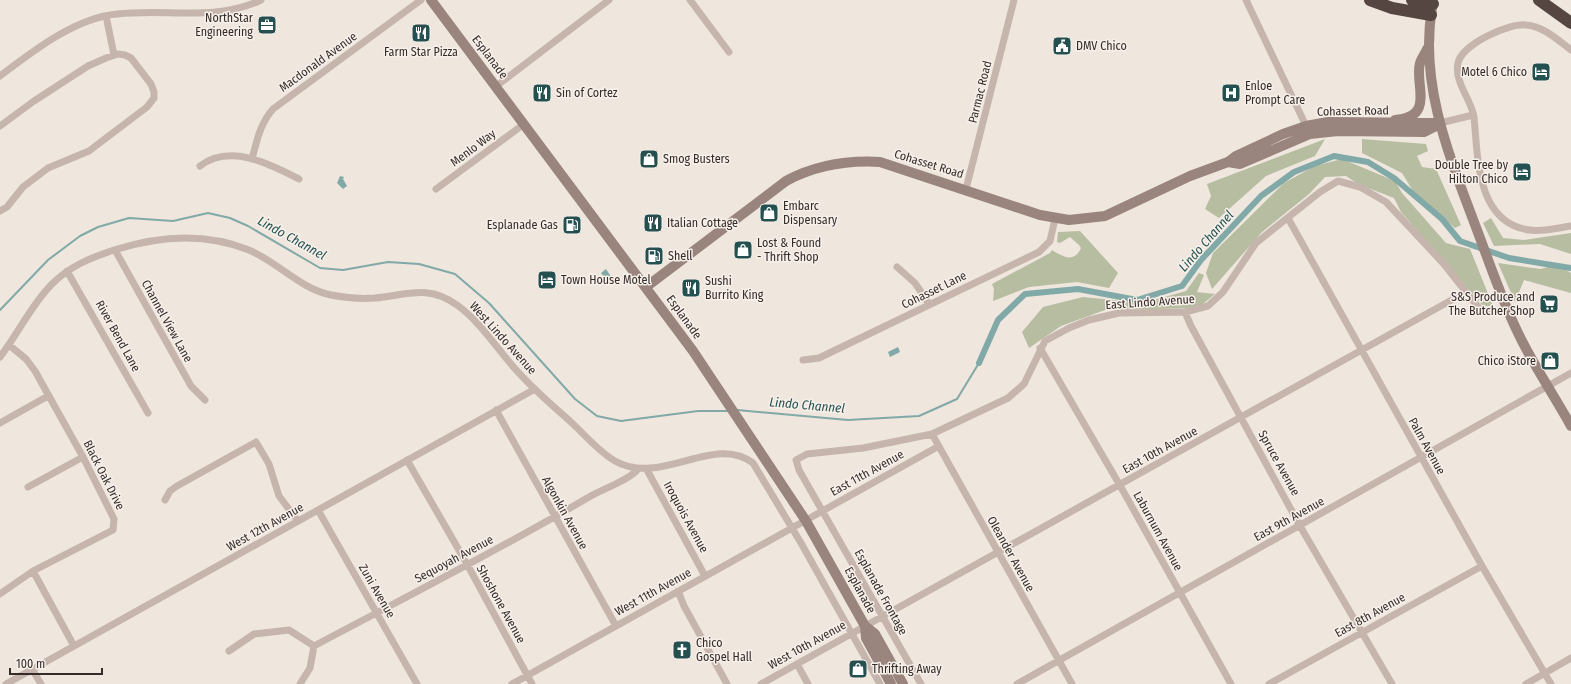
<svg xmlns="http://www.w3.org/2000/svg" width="1571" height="684" viewBox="0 0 1571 684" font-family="'Fira Sans Condensed',sans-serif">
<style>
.green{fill:#b6bda0}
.water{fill:#81a9a7}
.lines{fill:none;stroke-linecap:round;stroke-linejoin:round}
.stream{stroke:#81a9a7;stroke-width:2}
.canal{stroke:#81a9a7;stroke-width:6}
.street{stroke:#c6b5ac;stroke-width:7}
.secondary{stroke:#99857d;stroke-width:10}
.highway{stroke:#554642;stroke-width:12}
.labels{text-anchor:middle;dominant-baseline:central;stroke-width:3;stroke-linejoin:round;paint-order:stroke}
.poi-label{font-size:12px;fill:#352c2a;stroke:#f7f0ea;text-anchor:start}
.street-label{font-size:12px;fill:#352c2a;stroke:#f7f0ea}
.water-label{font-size:13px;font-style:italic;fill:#245150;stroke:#f7f0ea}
</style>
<rect width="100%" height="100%" fill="#efe6de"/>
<path class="green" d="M1325,139l-10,17 -49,20 -47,42 -14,-9 6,-13 -4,-12z
M1362,139l64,5 2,7 -11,5 5,11 14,2 25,56 -6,3 -42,-37 -11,-18 -40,-20z
M1342,159l53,22 7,12 44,50 24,6 23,57h-10l-82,-94 -7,-14 -36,-14 -12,-8 -21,1 -16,17 -47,38 -50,57 -6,-16 7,-20 71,-70 31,-17z
M1491,218l12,20 21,2 47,-7v21l-31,-10 -46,2 -11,-23z
M1080,231l38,42 -9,15 -32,-6 -48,5 -36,14 1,-12 -2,-5 58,-31 2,-3c10,6 22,14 29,-2l-2,-3 -9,-8 -10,6 -3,-1 1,-10z
M1498,263l43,6 10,-3 15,4 5,3v20l-47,-13 -9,22z
M1199,273l5,2 -7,17 18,2 -17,14 -93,2 -44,16 -32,22 -7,-16 21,-25 40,-10 60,6 43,-12z"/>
<path class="water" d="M340,176l4,1 -1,2 4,7 -4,3 -6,-6z
M606,269l6,9 -4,4 -7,-9z
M898,347l2,5 -10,5 -2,-5z"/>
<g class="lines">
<path class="stream" d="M0,310l48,-50 32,-24 18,-9 31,-9 44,3 35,-8 22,5 18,8 72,42 23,2 45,-8 31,2 36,10 34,29 86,96 22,17 24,5 77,-10h30
M737,410l111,10 71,-4 38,-17 22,-36"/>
<path class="canal" d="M979,363l19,-43 27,-26 53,-5 59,11 45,-14 19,-26 60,-64 33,-24 40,-16 34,6 26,16 48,41 18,22 49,17 62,10"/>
<path class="street" d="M690,0l39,52
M1246,0l62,130
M106,16l8,39
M1571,50c-13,-10 -28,-24 -45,-25 -17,-2 -64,19 -68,38 -4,19 13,36 16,54 4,40 2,105 55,113 14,2 29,-2 42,-4
M0,76c33,-25 75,-58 117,-62 48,-6 98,8 144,-14
M495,87l114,-87
M1440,123l33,-8
M0,126l34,-25 54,-35 18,-8 12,-4 7,1 6,3 20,26 3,8v6l-7,9 -58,44 -41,17 -25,19 -16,20 -7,4
M252,159c5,-19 8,-35 21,-50l148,-109
M200,166c30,-23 70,-2 99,13
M436,189l88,-65
M966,189l48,-189
M1288,218l194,348 69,118
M115,250l76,136 14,14
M897,267l18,16 14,21
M67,271l81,142
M1185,312l6,14 109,200 92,158
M1040,348l82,141 109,195
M0,357c18,-23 31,-52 52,-73 18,-18 38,-26 62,-34 44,-14 91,-18 135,0 30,13 50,38 82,45 15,3 30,4 44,3 32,-3 53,-14 82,7 21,15 37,39 54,59 18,22 40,40 61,59 14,13 27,29 43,38 45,26 100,-28 138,2l48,80 79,141
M803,360l16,-2 220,-106 11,-11 5,-22
M496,410l120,216
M0,423l48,-27
M932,434l140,250
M407,460l60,104 65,120
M647,470l58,106
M28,487l55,-30
M165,500l5,-9 7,-5 79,-44 13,22 10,32 19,25
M318,510l99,174
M33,571l41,75
M678,591l6,15 43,78
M0,594l33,-23 80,-41 1,-11 -31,-62 -48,-86 -9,-12 -17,-14
M229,651l25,-17 35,-4 25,16
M797,664l11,20
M32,669l9,15
M6,684l529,-295
M300,684l10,-16 4,-22c92,-49 185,-96 275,-149 13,-8 41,-17 49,-28
M512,684l427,-238
M761,684l705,-392
M921,684l-122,-214 -3,-10 11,-6 56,-6 69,-14 76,-36 16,-14 21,-43 24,-13 20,-8 30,-7 66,-1 23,-6 15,-14 33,-49 64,-51 18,-11 22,6 26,15 57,61 35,44 9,5h10l9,-3
M1017,684l554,-311
M1269,684l213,-118
M1526,684l45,-26"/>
<path class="secondary" d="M431,0l262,351 113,170 59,105 10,8 28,50
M1432,8c-13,77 18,150 45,222 14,37 26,74 44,109 15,30 34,58 50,87
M1395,120c41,-3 19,-36 25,-57 1,-4 5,-9 7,-14
M1228,162l12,2 70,-30 28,-3 86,1 14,-7
M646,287l140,-106c30,-16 60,-21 94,-19l160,53 29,5 36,-4 85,-40 38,-14 8,-6 47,-22 23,-8 22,-4 112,1
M865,626l1,12 25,46"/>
<path class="highway" d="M1370,0l22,8 39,7
M1412,0l21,4
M1539,0l32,23"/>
</g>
<defs>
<g id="office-square" transform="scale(1)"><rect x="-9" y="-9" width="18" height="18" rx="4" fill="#245150" stroke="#f7f0ea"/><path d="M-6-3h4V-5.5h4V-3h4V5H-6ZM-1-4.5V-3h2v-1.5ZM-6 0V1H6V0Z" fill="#fff"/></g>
<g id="restaurant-square" transform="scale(1)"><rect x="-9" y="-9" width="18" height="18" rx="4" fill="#245150" stroke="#f7f0ea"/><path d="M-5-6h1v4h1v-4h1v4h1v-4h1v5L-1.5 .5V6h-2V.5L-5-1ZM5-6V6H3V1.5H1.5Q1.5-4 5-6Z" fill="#fff"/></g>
<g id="civic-square" transform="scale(1)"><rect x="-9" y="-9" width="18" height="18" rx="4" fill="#245150" stroke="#f7f0ea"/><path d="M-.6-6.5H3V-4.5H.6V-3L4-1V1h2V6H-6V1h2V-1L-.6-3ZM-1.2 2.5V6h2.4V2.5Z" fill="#fff"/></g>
<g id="hotel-square" transform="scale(1)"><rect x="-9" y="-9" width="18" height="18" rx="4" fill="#245150" stroke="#f7f0ea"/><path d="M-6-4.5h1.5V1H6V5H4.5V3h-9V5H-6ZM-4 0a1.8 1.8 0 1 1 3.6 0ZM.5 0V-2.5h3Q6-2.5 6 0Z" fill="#fff"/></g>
<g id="hospital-square" transform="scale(1)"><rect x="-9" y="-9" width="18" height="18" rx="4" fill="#245150" stroke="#f7f0ea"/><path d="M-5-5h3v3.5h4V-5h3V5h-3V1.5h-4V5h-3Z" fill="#fff"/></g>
<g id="shop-square" transform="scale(1)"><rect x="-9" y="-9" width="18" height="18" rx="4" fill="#245150" stroke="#f7f0ea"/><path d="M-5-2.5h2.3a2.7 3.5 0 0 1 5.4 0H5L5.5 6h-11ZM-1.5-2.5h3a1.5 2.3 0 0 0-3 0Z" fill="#fff"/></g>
<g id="fuel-square" transform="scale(1)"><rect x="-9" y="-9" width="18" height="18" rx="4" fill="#245150" stroke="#f7f0ea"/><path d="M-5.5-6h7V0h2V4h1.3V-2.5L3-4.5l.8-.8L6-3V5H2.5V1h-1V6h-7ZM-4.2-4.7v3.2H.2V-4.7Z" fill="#fff"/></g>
<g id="supermarket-square" transform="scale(1)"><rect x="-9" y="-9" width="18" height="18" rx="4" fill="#245150" stroke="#f7f0ea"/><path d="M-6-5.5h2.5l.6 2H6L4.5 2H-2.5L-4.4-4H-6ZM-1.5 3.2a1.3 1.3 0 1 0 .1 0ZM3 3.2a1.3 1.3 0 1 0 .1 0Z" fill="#fff"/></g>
<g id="church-square" transform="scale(1)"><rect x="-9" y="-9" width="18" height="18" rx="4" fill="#245150" stroke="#f7f0ea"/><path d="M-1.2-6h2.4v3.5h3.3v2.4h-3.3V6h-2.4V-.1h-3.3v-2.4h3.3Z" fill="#fff"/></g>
</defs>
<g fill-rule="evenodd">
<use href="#office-square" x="267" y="25"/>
<use href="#restaurant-square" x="421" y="33"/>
<use href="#civic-square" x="1062" y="46"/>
<use href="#hotel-square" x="1541" y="72"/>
<use href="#restaurant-square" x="542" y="93"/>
<use href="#hospital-square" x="1231" y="93"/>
<use href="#shop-square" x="649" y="159"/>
<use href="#hotel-square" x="1522" y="172"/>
<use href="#shop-square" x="769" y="213"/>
<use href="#restaurant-square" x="653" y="223"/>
<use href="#fuel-square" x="572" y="225"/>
<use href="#shop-square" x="743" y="250"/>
<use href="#fuel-square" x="654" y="256"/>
<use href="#hotel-square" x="547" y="280"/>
<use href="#restaurant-square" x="691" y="288"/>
<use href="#supermarket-square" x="1549" y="304"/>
<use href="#shop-square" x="1550" y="361"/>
<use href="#church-square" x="682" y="650"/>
<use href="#shop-square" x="858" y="669"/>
</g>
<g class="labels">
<g class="poi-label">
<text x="253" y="18" text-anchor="end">NorthStar<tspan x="253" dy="14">Engineering</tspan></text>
<text x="1076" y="46">DMV Chico</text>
<text x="421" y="52" text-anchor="middle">Farm Star Pizza</text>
<text x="1527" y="72" text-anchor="end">Motel 6 Chico</text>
<text x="1245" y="86">Enloe<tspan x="1245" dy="14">Prompt Care</tspan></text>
<text x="556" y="93">Sin of Cortez</text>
<text x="663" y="159">Smog Busters</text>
<text x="1508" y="165" text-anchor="end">Double Tree by<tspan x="1508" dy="14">Hilton Chico</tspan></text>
<text x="783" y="206">Embarc<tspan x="783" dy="14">Dispensary</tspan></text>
<text x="667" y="223">Italian Cottage</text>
<text x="558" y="225" text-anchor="end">Esplanade Gas</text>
<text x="757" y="243">Lost &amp; Found<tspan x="757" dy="14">- Thrift Shop</tspan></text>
<text x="668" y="256">Shell</text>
<text x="561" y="280">Town House Motel</text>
<text x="705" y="281">Sushi<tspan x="705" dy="14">Burrito King</tspan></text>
<text x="1535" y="297" text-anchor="end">S&amp;S Produce and<tspan x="1535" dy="14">The Butcher Shop</tspan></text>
<text x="1536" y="361" text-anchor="end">Chico iStore</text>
<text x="696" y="643">Chico<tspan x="696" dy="14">Gospel Hall</tspan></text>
<text x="872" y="669">Thrifting Away</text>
</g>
<g class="street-label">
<text transform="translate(490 57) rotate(53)">Esplanade</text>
<text transform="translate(318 62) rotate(-36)">Macdonald Avenue</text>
<text transform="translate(980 92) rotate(-76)">Parmac Road</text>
<text transform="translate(1353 111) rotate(-1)">Cohasset Road</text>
<text transform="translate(473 148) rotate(-37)">Menlo Way</text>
<text transform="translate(929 164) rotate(17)">Cohasset Road</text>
<text transform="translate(934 290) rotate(-26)">Cohasset Lane</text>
<text transform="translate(1150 302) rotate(-4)">East Lindo Avenue</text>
<text transform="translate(684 317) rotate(54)">Esplanade</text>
<text transform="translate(167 321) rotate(61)">Channel View Lane</text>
<text transform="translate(118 336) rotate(61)">River Bend Lane</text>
<text transform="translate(503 338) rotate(48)">West Lindo Avenue</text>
<text transform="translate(1427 446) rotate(61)">Palm Avenue</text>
<text transform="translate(1160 450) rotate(-29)">East 10th Avenue</text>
<text transform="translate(1279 463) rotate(61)">Spruce Avenue</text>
<text transform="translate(867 473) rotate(-29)">East 11th Avenue</text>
<text transform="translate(104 475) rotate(63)">Black Oak Drive</text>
<text transform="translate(565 513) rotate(61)">Algonkin Avenue</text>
<text transform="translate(686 517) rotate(61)">Iroquois Avenue</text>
<text transform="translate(1289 519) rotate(-29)">East 9th Avenue</text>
<text transform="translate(265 527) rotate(-29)">West 12th Avenue</text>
<text transform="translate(1158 531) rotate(61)">Laburnum Avenue</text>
<text transform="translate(1011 554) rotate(61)">Oleander Avenue</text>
<text transform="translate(454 559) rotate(-28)">Sequoyah Avenue</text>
<text transform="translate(860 590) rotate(61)">Esplanade</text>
<text transform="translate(377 591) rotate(60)">Zuni Avenue</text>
<text transform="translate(653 592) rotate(-29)">West 11th Avenue</text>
<text transform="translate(881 592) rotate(61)">Esplanade Frontage</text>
<text transform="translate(501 604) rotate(61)">Shoshone Avenue</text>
<text transform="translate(1370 615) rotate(-29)">East 8th Avenue</text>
<text transform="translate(807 645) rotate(-29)">West 10th Avenue</text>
</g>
<g class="water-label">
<text transform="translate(292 238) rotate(29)">Lindo Channel</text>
<text transform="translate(1206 241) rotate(-49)">Lindo Channel</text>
<text transform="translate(807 405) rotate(5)">Lindo Channel</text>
</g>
</g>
<path d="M10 668v6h92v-6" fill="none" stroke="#352c2a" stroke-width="2"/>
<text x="16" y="668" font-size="12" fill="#352c2a" stroke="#f7f0ea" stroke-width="3" paint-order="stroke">100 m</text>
</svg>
